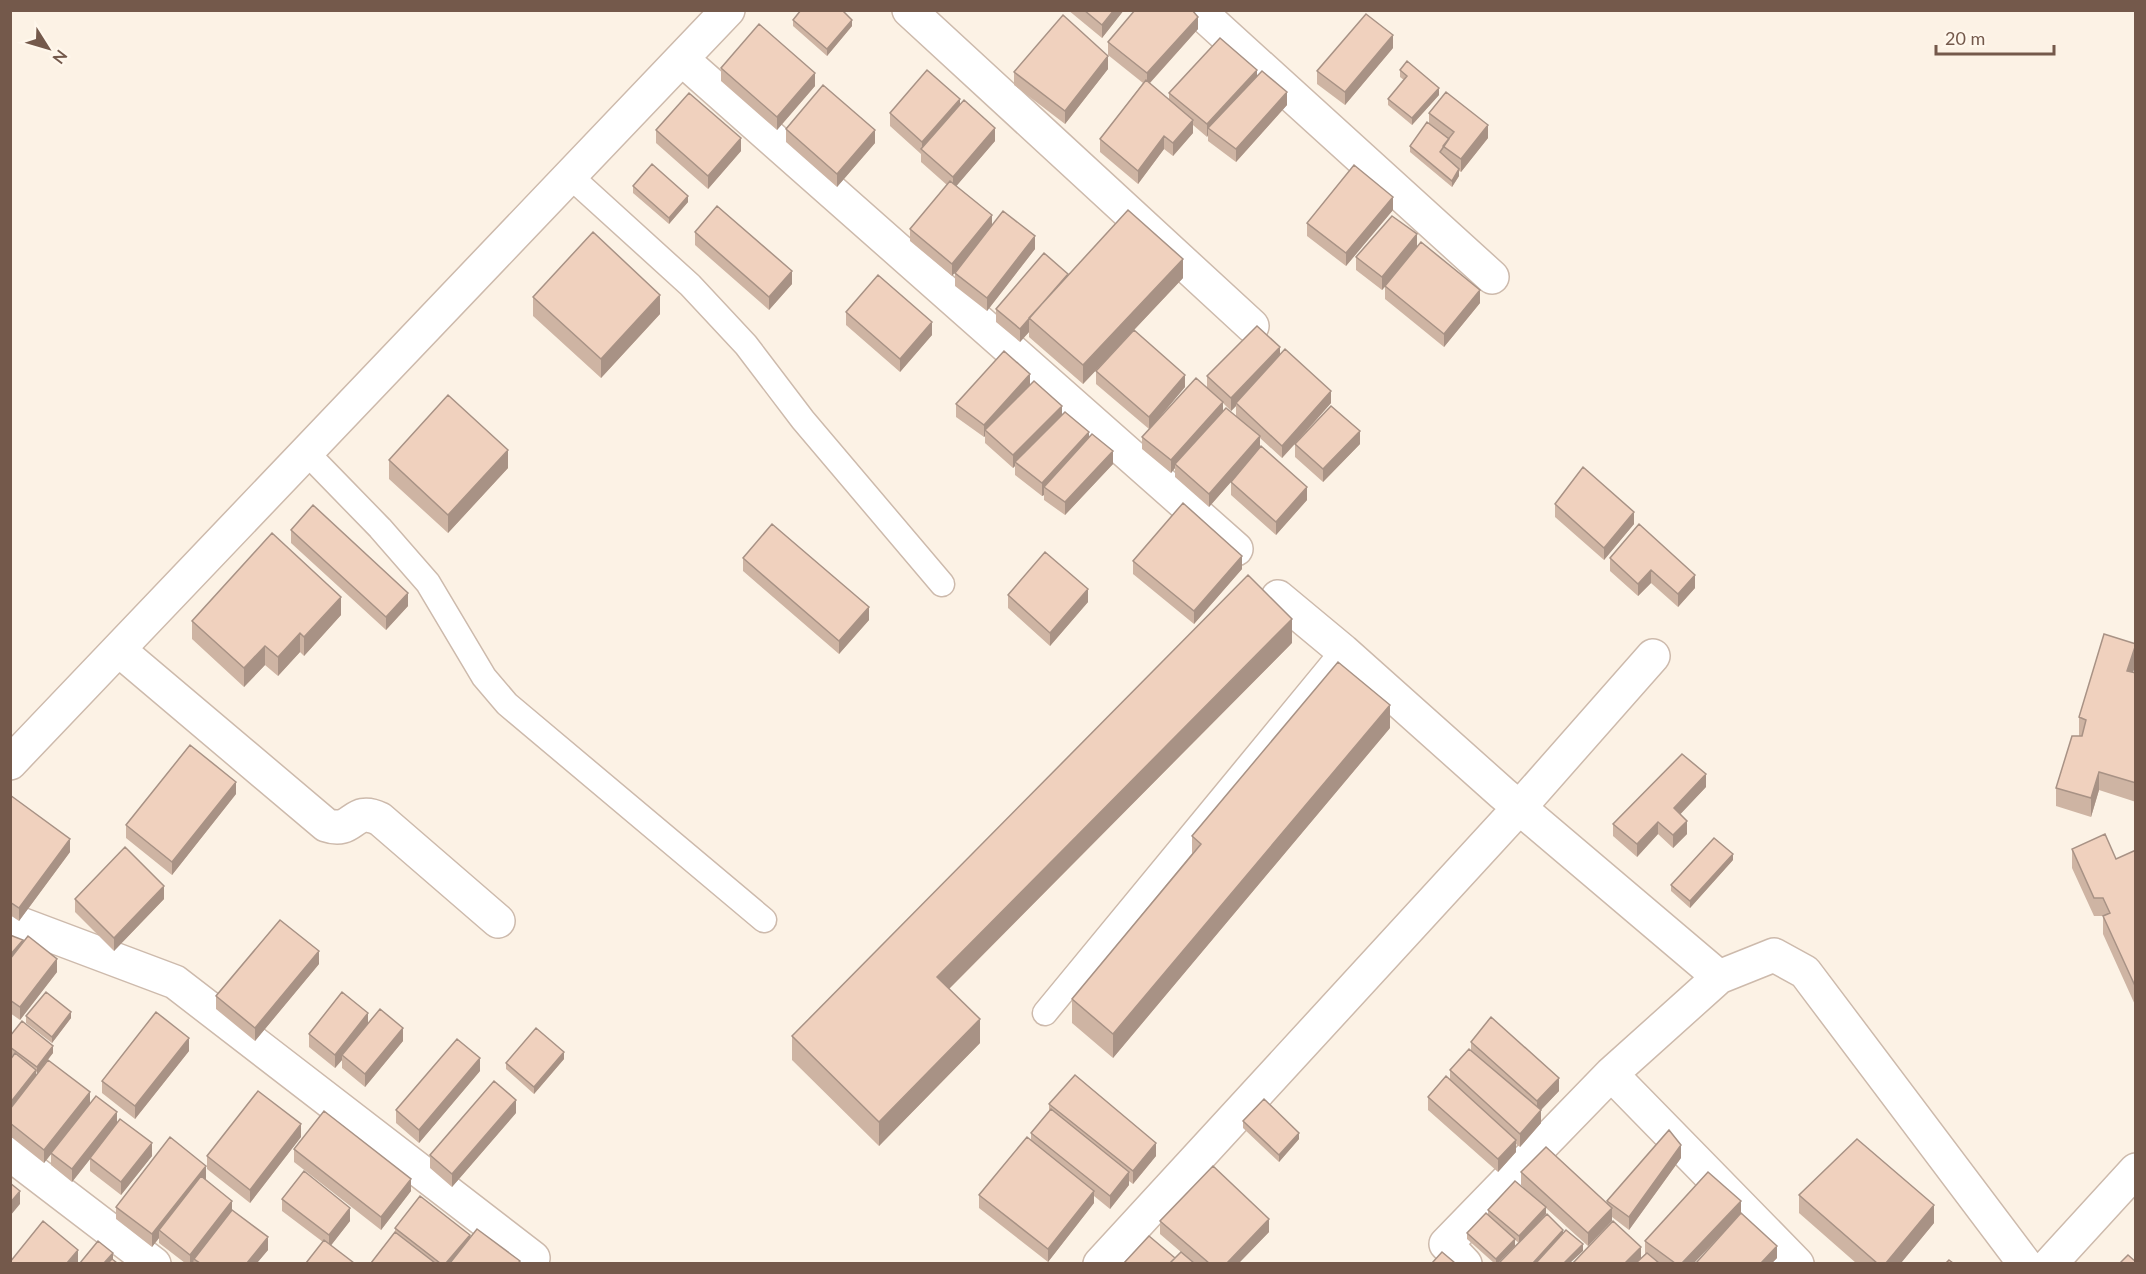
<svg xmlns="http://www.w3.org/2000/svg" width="2146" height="1274" viewBox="0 0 2146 1274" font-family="Lato,sans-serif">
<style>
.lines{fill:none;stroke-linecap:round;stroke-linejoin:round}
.service-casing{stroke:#cdbaac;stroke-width:27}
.minor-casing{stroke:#cdbaac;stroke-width:36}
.service{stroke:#fff;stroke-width:24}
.minor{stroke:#fff;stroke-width:33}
.wall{fill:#ceb4a3;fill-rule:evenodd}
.shaded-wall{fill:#a89285}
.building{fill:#f0d1be;stroke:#a89285;stroke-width:1.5}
</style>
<rect width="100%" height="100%" fill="#fcf2e5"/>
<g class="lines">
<g class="service-casing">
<path id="service" d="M570,176l120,109 56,60 57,75 139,164
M306,452l74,76 48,55 56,94 23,27 257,216
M1045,1013l298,-362"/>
</g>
<g class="minor-casing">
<path id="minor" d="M909,10l343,316
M1198,10l294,267
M683,60l553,489
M1278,597l65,54 159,142 217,184
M119,650l207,175c29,10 25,-20 54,-6l118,102
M10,763l718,-753
M10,920l165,62 358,276
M1611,1074l108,-97 55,-22 31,17 220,292
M10,1154l144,110
M1100,1264l419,-456 134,-152
M1465,1264l-19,-20 165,-170 186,190
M2050,1264l86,-94"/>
</g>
<use href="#service" class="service"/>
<use href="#minor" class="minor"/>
</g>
<path class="wall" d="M1068,10h56l-22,28z
M793,20l59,6 -25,30 -34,-30z
M1198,29l-48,54 19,17v-7l88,-16 30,28 -51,57 -28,-21v-6l-1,2 -14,-12v8l-20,23 -9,-7 -26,35 -38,-32v-13l43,-56 -35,-28v-13z
M1393,48l-48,57 -28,-21v-13z
M721,68l94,18 -38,44 -56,-49z
M1108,69l-43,55 -51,-39v-13z
M1400,70l39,25 -27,30 -24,-20v-6l16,-19 -4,-3z
M960,105l35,36 -39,45 36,39 43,24 -48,62 -32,-25v-13l7,-9 -10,12 -42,-35v-12l37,-44 -26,-23v-8l-31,-28v-13z
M1429,113l59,25 -27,34 -2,-1v5l-7,11 -42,-35v-6l19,-22z
M786,129l89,14 -38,44 -51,-45z
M656,130l85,21 -33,38 -52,-46z
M633,186l55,16 -19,22 -36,-31z
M1393,210l-47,56 -39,-30v-13z
M695,232l97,52 -23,26 -74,-65z
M1417,247l-28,34 91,22 -36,44 -59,-48v-12l-3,3 -26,-20v-13z
M1068,275l115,3 -49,52 51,57 -32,37 54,-36v-12l73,-20 51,47 -33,38 62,3 -37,38 -28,-25v-13l-13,14 -22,-20v10l47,52 -31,35 -45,-40v-13l4,-5 -26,30 -34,-30v-9l-4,5 -29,-24v-12l7,-8 -53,-45v-13l25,-27 -38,40 -54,-47v-5l-9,10 -24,-20v-13zM1223,403l8,8 5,-5v10l-13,-5z
M533,297l127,17 -59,64 -68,-62z
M846,312l86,23 -32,37 -54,-47z
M1030,385l59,53 24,26 -48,51 -21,-15v-5l-2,1 -27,-21v-9l-2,2 -28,-25v-7l-1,1 -28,-20v-13z
M389,460l119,8 -60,65 -59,-54z
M1555,504l79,20 -30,36 -49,-43z
M1639,524l56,64 -17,19 -27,-24 -13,13 -28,-25v-13z
M291,530l117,76 -22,24 -95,-87z
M743,558l126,62 -30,34 -96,-83z
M1133,561l109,8 -48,55 -61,-50z
M1008,595l80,7 -38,44 -42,-38z
M341,615l-37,41 -4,-4 -22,24 -13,-11 -21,22 -52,-48v-18z
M1292,643l-343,346 31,54 -101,103 -87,-86v-24z
M2136,644v20l-3,8 3,1v129l-37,-12 -8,27 -35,-11v-18l23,-52v-19z
M1390,728l-277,330 -41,-35v-24l120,-144v-19z
M1706,787l-26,27 7,20 -14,14 -15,-14 -21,23 -24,-21v-12z
M236,794l-64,81 -46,-37v-13z
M10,795l60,57 -51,69 -9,-6z
M2072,849l44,10 20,-9v157l-33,-73v-18h-9l-22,-48z
M1733,860l-43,48 -19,-17v-6z
M75,899h89l-50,52 -39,-39z
M10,935l13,9 34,28 -37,48 -10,-7z
M319,964l-64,77 -39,-32v-13z
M26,1016l45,2 -19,25 -26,-20z
M368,1023l35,18 -38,46 -23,-19v-8l-7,8 -26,-21v-13z
M10,1036l43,17 -17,20v3l54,28 27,20 35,32 -31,39 -31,-24v-12l-18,23 -21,-17v-11l-7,9 -34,-27v-76l3,-4 -3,-3z
M1471,1042l88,49 -18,19v13l-21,24 -4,-3v8l-18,20 -70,-62v-13l22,-18v-9l21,-20z
M189,1051l-54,68 -33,-26v-12z
M564,1059l-30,35 -28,-25v-6z
M480,1071l-61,72 -23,-20v-13z
M1049,1104l107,52 -23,28 -4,-3v4l-19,24 -16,-13v7l-46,59 -69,-54v-13l52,-55v-7l18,-22z
M516,1113l-64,74 -22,-19v-13z
M1243,1121l56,18 -20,23 -36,-34z
M301,1137l-51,66 -43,-34v-13z
M294,1149l117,42 -30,39 -87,-68z
M1681,1158l-52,72 -17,-13v4l-24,25 -42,-38v6l-27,29 -4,-3v6l-17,17h-4l-27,-24v-6l21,-18v-5l50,-10 -17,-15v-13l86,32v-3z
M205,1179l63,71 -11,13h-72l-26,-20v-5l-7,9 -36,-28v-12z
M1799,1195l135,28 -33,40h-45l-57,-50z
M282,1199l68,22 -19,24 -8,-3 -41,-31z
M1741,1213l36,45 -5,5h-76l29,-32 -31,32h-121l68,-5 4,-4v-13z
M1160,1221l109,11 -30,31h-45l-19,-5 6,-6 -21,-18z
M395,1228l75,11 50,24h-149l24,-30z"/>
<path class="shaded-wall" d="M1114,10h10l-22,28v-13z
M1198,17v12l-51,57v-13z
M852,20v6l-25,30v-7z
M1393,35v13l-48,57v-13z
M1108,56v13l-43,55v-13z
M1257,70v12l-49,46v7l-1,2v-13z
M815,73v13l-38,44v-13z
M1439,88v7l-27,30v-7z
M1287,92v13l-51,57v-13z
M960,99v13l-38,38v-8z
M1193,120v13l-20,23v-13z
M1488,125v13l-27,34v-13z
M995,128v13l-42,49v-13z
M875,130v13l-38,44v-13z
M1164,136v13l-26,35v-13z
M741,138v13l-33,38v-13z
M1459,169v7l-7,11v-6z
M688,196v6l-19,22v-6z
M1393,197v13l-47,56v-13z
M992,215v13l-40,48v-12z
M1417,234v13l-35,43v-13z
M1035,236v13l-48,62v-13z
M1183,259v19l-100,106v-19z
M792,271v13l-23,26v-13z
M1480,290v13l-36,44v-13z
M660,295v19l-59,64v-19z
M1029,319v13l-9,10v-13z
M932,322v13l-32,37v-13z
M1280,347v13l-44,43v3l-5,5v-13z
M1030,374v12l-45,44v6l-1,1v-12z
M1185,375v12l-36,43v-13z
M1331,391v12l-49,55v-12z
M1223,402v13l-48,49v4l-4,5v-13z
M1062,406v13l-47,43v4l-2,2v-13z
M1360,431v13l-37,38v-13z
M1089,432v13l-45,42v8l-2,1v-13z
M1260,436v13l-51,58v-13z
M508,450v18l-60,65v-18z
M1113,451v13l-48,51v-13z
M1307,487v13l-31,35v-13z
M1634,512v12l-30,36v-12z
M1242,556v13l-48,55v-13z
M1651,570v13l-13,13v-12z
M1695,575v13l-17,19v-13z
M1088,589v13l-38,44v-13z
M408,593v13l-22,24v-13z
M341,597v18l-37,41v-19z
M869,607v13l-30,34v-13z
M1292,619v24l-355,358v-24z
M300,633v19l-22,24v-19z
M265,646v19l-21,22v-19z
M2136,646v18l-9,25v-18z
M1390,705v23l-277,330v-24z
M2099,772v18l-8,27v-19z
M1706,774v13l-32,34v-13z
M236,782v12l-64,81v-13z
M1687,821v13l-14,14v-13z
M1658,822v12l-21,23v-13z
M70,839v13l-51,69v-13z
M1733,854v6l-43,48v-7z
M164,886v13l-50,52v-13z
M23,940v13l-13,15v-13z
M319,951v13l-64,77v-13z
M57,959v13l-37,48v-13z
M71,1012v6l-19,25v-6z
M368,1013v13l-26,29v5l-7,8v-13z
M980,1019v24l-101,103v-24z
M403,1028v13l-38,46v-13z
M189,1038v13l-54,68v-13z
M53,1046v7l-16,21v-7z
M564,1052v7l-30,35v-7z
M480,1058v13l-61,72v-13z
M36,1070v7l-26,33v-7z
M1559,1078v13l-22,23v-13z
M90,1092v13l-46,58v-13z
M516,1100v13l-64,74v-13z
M1541,1110v13l-21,24v-13z
M117,1112v13l-45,57v-13z
M301,1124v13l-51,66v-13z
M1299,1133v6l-20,23v-7z
M1516,1140v12l-18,20v-13z
M152,1143v13l-31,39v-13z
M1156,1143v13l-23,28v-13z
M1681,1145v13l-52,72v-13z
M206,1166v13l-43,54 -4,-3v8l-7,9v-13z
M1129,1172v13l-19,24v-13z
M411,1179v12l-30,39v-13z
M20,1191v13l-10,12v-13z
M1094,1191v12l-46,59v-13z
M232,1201v13l-38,45 -1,4h-3v-8z
M1741,1201v13l-47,49h-12z
M1934,1205v18l-33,40h-15z
M1546,1207v7l-27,29v-7z
M350,1208v13l-21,27v-13z
M1612,1208v13l-24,25v-13z
M1269,1219v13l-30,31h-12z
M1563,1230v6l-24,27h-6z
M470,1235v13l-13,15h-11z
M268,1237v13l-11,13h-10z
M1515,1239v7l-17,17h-2v-4z
M1583,1244v7l-13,12h-6z
M1777,1246v12l-5,5h-11z
M1641,1247v13l-3,3h-13z
M78,1250v13h-11z
M113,1253v7l-3,3h-6z"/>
<path class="building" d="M801,10h41l10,10 -25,29 -34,-29z
M1084,10h30l-12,15z
M1135,10h57l6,7 -51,56 -39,-31z
M1366,14l27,21 -48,57 -28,-21z
M1063,15l45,41 -43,55 -51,-39z
M759,24l56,49 -38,44 -56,-49z
M1220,38l37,32 -50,54 -38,-31z
M1407,61l32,27 -27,30 -24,-19 19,-23 -7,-6z
M927,70l33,29 -38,43 -32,-29z
M1262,71l25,21 -51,57 -28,-21z
M1146,80l47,40 -20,23 -9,-7 -26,35 -38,-32z
M823,85l52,45 -38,44 -51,-45z
M1446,92l42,33 -27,34 -18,-13 11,-14 -25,-19z
M689,93l52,45 -33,38 -52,-46z
M964,100l31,28 -42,49 -32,-28z
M1427,122l22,17 -9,13 19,17 -7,12 -42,-35z
M652,164l36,32 -19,22 -36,-32z
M1354,165l39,32 -47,56 -39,-30z
M950,181l42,34 -40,49 -42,-35z
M717,206l75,65 -23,26 -74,-65z
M1128,210l55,49 -100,106 -54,-47z
M1003,211l32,25 -48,62 -32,-25z
M1392,216l25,18 -35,43 -26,-20z
M593,232l67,63 -59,64 -68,-62z
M1421,242l59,48 -36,44 -59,-48z
M1044,253l24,21 -48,55 -24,-20z
M878,275l54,47 -32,37 -54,-47z
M1257,326l23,21 -49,51 -24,-22z
M1134,330l51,45 -36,42 -53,-46z
M1285,349l46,42 -49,55 -46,-43z
M1004,351l26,23 -46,51 -28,-21z
M1196,378l27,24 -52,58 -29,-23z
M1034,381l28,25 -49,49 -28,-25z
M448,395l60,55 -60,65 -59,-55z
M1331,406l29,25 -37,38 -28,-25z
M1226,408l34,28 -51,58 -34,-30z
M1065,412l24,20 -47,51 -27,-21z
M1092,434l21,17 -48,51 -21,-15z
M1261,446l46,41 -31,35 -45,-40z
M1583,467l51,45 -30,36 -49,-44z
M1183,503l59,53 -48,55 -61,-50z
M313,505l95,88 -22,24 -95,-87z
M772,524l97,83 -30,34 -96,-83z
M1639,524l56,51 -17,19 -27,-24 -13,14 -28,-26z
M272,533l69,64 -37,40 -4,-4 -22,24 -13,-11 -21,22 -52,-47z
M1045,552l43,37 -38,44 -42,-38z
M1248,575l44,44 -355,358 43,42 -101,103 -87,-86z
M2104,634l32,10 -9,27 9,2v110l-37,-11 -8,26 -35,-10 16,-52h10l4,-16 -7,-3z
M1338,662l52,43 -277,329 -41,-35 129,-155 -9,-8z
M190,745l46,37 -64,80 -46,-37z
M1682,754l24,20 -32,34 13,13 -14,14 -15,-13 -21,22 -24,-20z
M10,795l60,44 -51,69 -9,-6z
M2105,834l11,25 20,-9v138l-33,-72 7,-3 -7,-15h-9l-22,-49z
M1714,838l19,16 -43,47 -19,-16z
M125,847l39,39 -50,52 -39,-39z
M280,920l39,31 -64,77 -39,-32z
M10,935l13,5 -13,15z
M28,936l29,23 -37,48 -10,-7v-41z
M46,992l25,20 -19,25 -26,-21z
M342,992l26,21 -33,42 -26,-21z
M380,1009l23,19 -38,46 -23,-19z
M156,1012l33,26 -54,68 -33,-25z
M1491,1017l68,61 -22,23 -66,-59z
M22,1021l31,25 -16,21 -27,-20v-11z
M536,1028l28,24 -30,35 -28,-24z
M457,1039l23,19 -61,72 -23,-20z
M1469,1049l72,61 -21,24 -70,-64z
M15,1053l21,17 -26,33v-43z
M48,1060l42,32 -46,58 -34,-27v-14z
M1075,1075l81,68 -23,28 -84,-67z
M1446,1076l70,64 -18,19 -70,-62z
M494,1081l22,19 -64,74 -22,-19z
M258,1091l43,33 -51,66 -43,-34z
M96,1096l21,16 -45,57 -21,-16z
M1264,1099l35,34 -20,22 -36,-34z
M1051,1109l78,63 -19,24 -79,-63z
M324,1111l87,68 -30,38 -87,-68z
M120,1119l32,24 -31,39 -31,-24z
M1669,1130l12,15 -52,72 -22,-16z
M170,1137l36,29 -54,68 -36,-27z
M1027,1137l67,54 -46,58 -69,-54z
M1857,1139l77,66 -48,58h-9l-78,-68z
M1546,1147l66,61 -24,25 -67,-61z
M1213,1166l56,53 -42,44h-18l-49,-42z
M304,1171l46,37 -21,27 -47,-36z
M1708,1172l33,29 -59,62h-7l-30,-22z
M201,1176l31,25 -42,54 -31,-25z
M1515,1181l31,26 -27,29 -31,-26z
M10,1183l10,8 -10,12z
M420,1196l50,39 -24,28h-6l-45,-35z
M232,1210l36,27 -21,26h-47l-6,-4z
M1486,1213l29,26 -19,20 -29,-26z
M1741,1213l36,33 -16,17h-65z
M1547,1214l16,16 -30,33h-34z
M43,1221l35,29 -11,13h-57v-1z
M1613,1221l28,26 -16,16h-52z
M477,1229l43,32 -2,2h-68z
M1566,1230l17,14 -19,19h-28z
M395,1232l40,31h-64z
M1149,1236l26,22 -5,5h-46z
M324,1240l30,23h-48z
M98,1241l15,12 -9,10h-24z
M1181,1252l13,11h-24z
M1442,1252l13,11h-23z
M1647,1253l12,10h-23z
M2128,1255l8,7v1h-16z
M112,1259l5,4h-9z
M1949,1260l4,3h-7z"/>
<rect width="2146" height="1274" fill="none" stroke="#74594b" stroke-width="24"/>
<g transform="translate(48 48) rotate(127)" stroke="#fff7ec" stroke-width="4.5" paint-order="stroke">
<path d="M0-4.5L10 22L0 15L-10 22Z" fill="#74594b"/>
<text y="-9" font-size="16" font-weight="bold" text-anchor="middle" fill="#74594b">N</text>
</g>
<path d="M1936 45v9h118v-9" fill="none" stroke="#74594b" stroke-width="3"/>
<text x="1945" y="45" font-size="18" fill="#74594b" stroke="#fff7ec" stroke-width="4.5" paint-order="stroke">20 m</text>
</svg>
